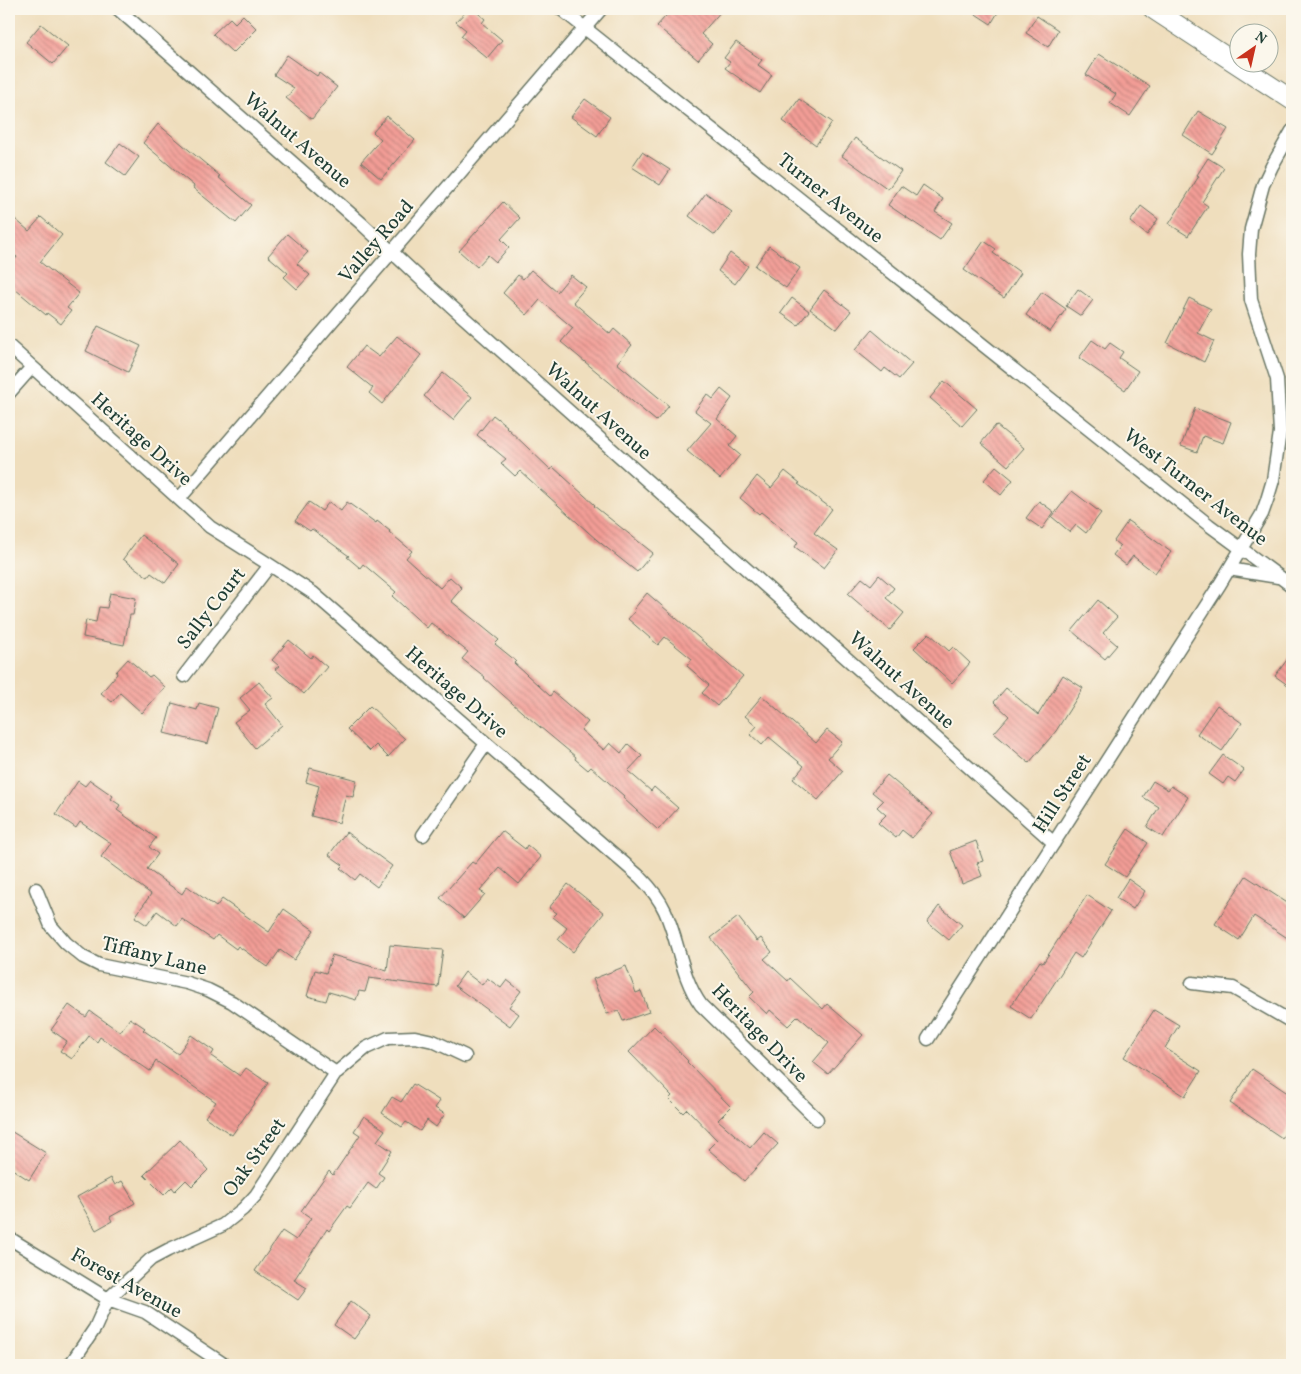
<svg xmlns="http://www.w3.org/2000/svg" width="1301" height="1374" viewBox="0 0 1301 1374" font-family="Vollkorn,serif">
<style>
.building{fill:url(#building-back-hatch)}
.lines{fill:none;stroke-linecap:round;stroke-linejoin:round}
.street-casing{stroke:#687564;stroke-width:15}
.secondary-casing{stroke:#687564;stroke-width:21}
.street{stroke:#fff;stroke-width:12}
.secondary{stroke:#fff;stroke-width:19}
.labels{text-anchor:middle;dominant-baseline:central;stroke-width:4;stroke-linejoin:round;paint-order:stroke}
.street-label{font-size:20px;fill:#1f3d34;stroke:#fbf7ec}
</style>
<defs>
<pattern id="building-back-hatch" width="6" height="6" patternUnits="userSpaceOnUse" patternTransform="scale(1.25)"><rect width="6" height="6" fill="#f39d96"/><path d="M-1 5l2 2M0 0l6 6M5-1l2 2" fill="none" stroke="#c4817b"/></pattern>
</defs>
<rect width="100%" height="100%" fill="#fbf7ec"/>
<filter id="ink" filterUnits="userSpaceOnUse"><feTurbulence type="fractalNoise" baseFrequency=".02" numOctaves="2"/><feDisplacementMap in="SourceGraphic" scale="10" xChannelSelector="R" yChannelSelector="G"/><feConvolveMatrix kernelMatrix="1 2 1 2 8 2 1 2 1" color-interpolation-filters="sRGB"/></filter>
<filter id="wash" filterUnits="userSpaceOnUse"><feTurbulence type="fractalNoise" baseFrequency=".0096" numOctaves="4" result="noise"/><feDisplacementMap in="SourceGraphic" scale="20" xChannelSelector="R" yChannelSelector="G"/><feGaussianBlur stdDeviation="1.12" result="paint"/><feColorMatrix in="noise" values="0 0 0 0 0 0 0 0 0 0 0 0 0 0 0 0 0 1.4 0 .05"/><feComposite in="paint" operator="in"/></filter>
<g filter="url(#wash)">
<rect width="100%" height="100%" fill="#efdebd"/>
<g id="blocks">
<path class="building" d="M468,9h5l12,10 -3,4 20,17 -15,18 -26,-22 5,-6 -10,-8z
M672,9h51l-22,25 11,10 -14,16 -41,-34z
M968,9h32l-9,15z
M243,15l14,14 -24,24 -20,-19 17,-16 5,5z
M1037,16l21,14 -10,17 -22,-14z
M41,24l27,22 -15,18 -27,-22z
M736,42l26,18 -4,5 14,10 -12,18 -35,-25 5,-6 -6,-4z
M1099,54l51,32 -20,30 -20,-13 6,-9 -30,-19z
M287,55l30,21 2,-3 18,14 -25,32 -26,-21 8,-10 -20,-13z
M585,99l25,18 -13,19 -26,-19z
M799,99l33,23 -16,23 -33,-24z
M1198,111l30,18 -16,25 -29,-19z
M387,116l28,24 -34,39 -20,-17 20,-23 -8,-7z
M158,124l62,52 -2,1 33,28 -15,18 -43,-35 1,-2 -51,-43z
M855,138l46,33 -13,18 -46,-33z
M120,143l19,14 -14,19 -19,-14z
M642,152l28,18 -10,15 -28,-18z
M1208,158l16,10 -22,34 6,4 -20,30 -19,-12 30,-48 -2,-1z
M923,185l20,14 -8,13 17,11 -12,17 -52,-35 13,-19 15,10z
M706,193l26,19 -17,23 -26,-19z
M503,202l17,16 -19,21 8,8 -13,15 -8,-7 -11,12 -18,-16z
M1141,206l17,13 -11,16 -17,-13z
M41,217l21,18 -22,27 39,31 -12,15 4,3 -10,13 -14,-11 -1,2 -37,-31v-17l8,-10 -8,-6v-25l6,-7 14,12z
M287,234l21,18 -11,12 13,11 -13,14 -13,-12 4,-4 -20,-17z
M984,241l12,8 -3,4 28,20 -17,25 -40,-28z
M769,246l31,22 -14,20 -31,-22z
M730,253l18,13 -13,18 -17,-13z
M531,270l26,22 14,-17 15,12 -13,15 37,32 4,-5 18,16 -15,18 52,43 -13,15 -95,-79 12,-14 -33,-28 -13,15 -24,-22 15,-18 5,4z
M1078,289l15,11 -12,16 -15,-10z
M824,290l27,21 -14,18 -27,-20z
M1042,292l24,17 -16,23 -24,-17z
M792,298l17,13 -11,14 -17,-12z
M1189,298l22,11 -13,24 16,8 -10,21 -37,-19z
M98,326l43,20 -13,26 -42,-21z
M872,330l40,34 -13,15 -14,-11 -3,4 -27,-22z
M397,336l24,19 -39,49 -13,-11 4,-5 -26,-21 17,-21 15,11z
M1092,340l13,9 5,-6 13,9 -4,6 19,13 -13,19 -46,-32z
M443,373l29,24 -19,23 -29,-24z
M944,381l33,28 -15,17 -32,-28z
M721,389l11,9 -15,21 20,17 -8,10 11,9 -20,24 -33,-28 24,-28 -16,-12 12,-17 6,5z
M1195,408l36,14 -8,21 -20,-7 -6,16 -16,-6z
M493,415l14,11 -1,1 45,43 2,-3 42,38 -1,1 59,47 -16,19 -40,-32 -77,-69 -5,5 -14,-13 5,-4 -29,-24z
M996,425l28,23 -16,18 -27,-23z
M996,466l17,14 -12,15 -17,-15z
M785,471l15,12 -2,1 34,25 -18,24 24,17 -14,18 -29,-21 3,-5 -37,-30 -2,2 -19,-16 17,-22 14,12z
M1072,491l29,22 -15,20 -10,-8 -6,7 -18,-15z
M1039,501l15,11 -12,17 -16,-11z
M309,502l13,9 7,-9 12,9 6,-9 29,21 1,-2 13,10 -1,1 23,19 -6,7 34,30 10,-11 12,11 -11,13 48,39 -4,4 21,17 -2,2 36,33 3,-4 35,30 -7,8 23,20 6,-7 11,10 7,-9 14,12 -14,15 23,20 3,-4 24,21 -20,22 -35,-32 1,-2 -33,-29 -3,3 -13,-11 1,-2 -54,-45 -38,-34 1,-1 -23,-18 6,-7 -37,-29 -4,5 -35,-32 4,-4 -33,-28 -3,4 -13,-11 2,-1 -37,-27 -2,2 -15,-10z
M1128,521l43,31 -16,21 -22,-17 -7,9 -13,-10 7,-9 -6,-5z
M141,535l38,29 -14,19 -14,-10 -3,4 -25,-18z
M879,575l15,13 -8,10 18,15 -14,17 -42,-36 14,-16 9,7z
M110,593l26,5 -3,17h-3l-6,30 -41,-8 3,-17 10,2 3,-15 8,1z
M647,593l96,83 -26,30 -15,-13 7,-8 -22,-19 5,-7 -27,-22 -7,8 -30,-26 7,-8 -1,-2z
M1098,600l19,17 -14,16 14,12 -12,14 -33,-28z
M929,633l20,18 4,-4 17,16 -18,20 -38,-35z
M289,640l22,18 2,-3 14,12 -23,27 -29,-25 4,-3 -7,-6z
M1292,653v35l-17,-12z
M128,659l21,18 3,-2 13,12 -23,26 -22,-20 -8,9 -11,-9 16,-19 -1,-2z
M1063,675l20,13 -27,43 -27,32 -35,-30 15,-17 -15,-14 12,-14 32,27z
M259,682l14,16 -8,6 17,21 -27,23 -21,-26 16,-12 -10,-12z
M762,696l54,47 11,-13 15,12 -14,16 15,13 -25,29 -25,-21 11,-13 -35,-29 -7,8 -12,-11 7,-8 -12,-10z
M172,703l25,7 2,-7 19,5 -10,36 -44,-11z
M1217,705l25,18 -20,28 -25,-17z
M370,706l35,33 -17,18 -12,-12 -6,6 -23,-22z
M1223,755l21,15 -9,12 -7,-5 -5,7 -14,-10z
M310,768l47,12 -4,17 -7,-2 -7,28 -28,-7 8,-30 -13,-4z
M887,775l46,39 -21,24 -10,-8 -6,8 -18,-15 8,-8 -9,-8 6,-6 -11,-9z
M90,780l23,16 -2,3 9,6 -3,5 39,28 -7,9 9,7 -11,15 35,25 5,-8 29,21 6,-8 47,33 15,-23 30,21 -20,30 -14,-10 -12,17 -30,-21 -2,3 -19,-14 -4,5 -31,-21 -5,7 -20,-15 -10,14 -12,-8 16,-23 -50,-37 10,-14 -31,-21 -4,6 -20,-14 22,-33 7,5z
M1153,781l15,9 3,-4 17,11 -25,40 -16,-10 12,-20 -16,-10z
M1128,829l20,14 -23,34 -20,-13z
M502,831l23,18 2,-4 14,12 -22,27 -19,-16 -20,23 5,3 -21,24 -24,-20 32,-36 3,2z
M346,832l46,34 -15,21 -17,-13 -5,6 -15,-12 3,-3 -14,-10z
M976,841l7,20 -6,2 5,13 -20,8 -12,-33z
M1246,876l46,30v35l-38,-25 -15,24 -24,-16z
M1128,879l17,12 -12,18 -17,-11z
M568,884l36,29 -31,39 -15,-12 9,-12 -14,-11 4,-4 -8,-5z
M1087,895l24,16 -30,47 -7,-5 -43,66 -20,-13 29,-45 3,2z
M939,906l23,19 -13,15 -22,-18z
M738,917l19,24 4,-3 11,14 -8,7 24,22 2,-3 33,31 4,-5 36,31 -35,39 -15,-12 16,-19 -31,-27 -10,10 -18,-16 -3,4 -18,-17 5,-5 -43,-54z
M390,945l53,5 -5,37 -69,-9 -4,14 -6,-1 -3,9 -27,-8 -3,9 -19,-5 8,-26 11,3 6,-18 55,16z
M626,966l10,27 5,-2 8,21 -26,9 -5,-11 -11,4 -14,-35z
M465,972l17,13 5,-7 14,10 6,-8 14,11 -12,16 10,7 -9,12 -55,-40z
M69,1005l17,12 4,-6 30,21 10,-14 15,10 -2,2 35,24 13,-19 23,16 -3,5 29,20 6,-8 22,15 -36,52 -27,-18 11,-15 -60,-41 -6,10 -50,-34 -3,5 -8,-6 -17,23 -12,-8 7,-10 -16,-11z
M1154,1010l25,15 -14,23 36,23 -16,25 -61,-39z
M654,1026l34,35 -1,1 44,45 -13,13 32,28 14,-16 14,12 -34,37 -36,-32 9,-9 -30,-31 -4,4 -14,-14 3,-3 -43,-44z
M1252,1069l40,27v27l-10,15 -52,-35z
M413,1084l27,17 -5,7 10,6 -9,13 -9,-7 -7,11 -14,-9 -4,5 -20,-14 10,-16 9,5z
M364,1116l21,14 -8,11 15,10 -14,22 6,4 -8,12 -8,-6 -18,25 -3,-2 -18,25 -2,-2 -33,51 13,8 -9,12 -43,-29 27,-40 14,9 15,-22 -10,-7 28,-40 4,4 27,-40 -6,-4z
M9,1130l37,23 -17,27 -20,-13z
M180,1140l28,30 -16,16 -6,-6 -11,11 -3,-4 -8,8 -20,-20z
M111,1178l4,7 7,-4 13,22 -25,14 2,4 -16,9 -19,-33z
M351,1301l20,15 -17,23 -20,-14z"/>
</g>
</g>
<g filter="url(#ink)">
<use href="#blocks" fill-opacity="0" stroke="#687564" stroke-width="1"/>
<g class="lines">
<g class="street-casing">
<path id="street" d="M118,9l243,214 63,59 630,561
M561,9l648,516 83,61
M9,346l201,181 60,38 43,28 327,284c10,10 19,21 25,34 14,31 16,66 36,94l116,114
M9,393l23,-26
M179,499l422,-490
M1229,569l49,8
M184,676l86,-111
M423,835l63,-91
M36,889l15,37 15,17 17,14 16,8 88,18 21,7 24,12 104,71
M1192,983l41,5 59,34
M928,1039l292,-455 42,-70 5,-14 6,-20 7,-48 -3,-53 -26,-79 -2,-46 2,-25 12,-44 9,-19 20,-35
M9,1238l99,61 37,13 80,53
M70,1365l25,-37 13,-29 43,-40 17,-9 55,-25 20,-16 13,-14 80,-122 30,-25 22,-10 27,-1 18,4 32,15"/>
</g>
<g class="secondary-casing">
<path id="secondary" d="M1153,9l139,91"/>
</g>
<use href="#street" class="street"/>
<use href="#secondary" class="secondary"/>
</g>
</g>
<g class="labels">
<g class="street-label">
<text transform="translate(297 141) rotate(41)">Walnut Avenue</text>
<text transform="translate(830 199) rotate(39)">Turner Avenue</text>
<text transform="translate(377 242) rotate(-49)">Valley Road</text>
<text transform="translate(598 412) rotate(42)">Walnut Avenue</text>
<text transform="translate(141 440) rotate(42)">Heritage Drive</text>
<text transform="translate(1195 488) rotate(38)">West Turner Avenue</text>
<text transform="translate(212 609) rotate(-52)">Sally Court</text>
<text transform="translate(901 681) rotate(42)">Walnut Avenue</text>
<text transform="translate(456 693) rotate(41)">Heritage Drive</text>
<text transform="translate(1063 794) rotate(-57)">Hill Street</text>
<text transform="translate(154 957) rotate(14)">Tiffany Lane</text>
<text transform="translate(759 1034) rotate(46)">Heritage Drive</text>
<text transform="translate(255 1158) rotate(-54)">Oak Street</text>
<text transform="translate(126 1284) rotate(29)">Forest Avenue</text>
</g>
</g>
<rect width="1301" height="1374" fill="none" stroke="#fbf7ec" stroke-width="30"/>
<g transform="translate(1254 48) rotate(34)"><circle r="24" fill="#fbf7ec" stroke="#a3ada2"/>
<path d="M0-4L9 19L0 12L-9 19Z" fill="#c8321e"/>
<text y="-8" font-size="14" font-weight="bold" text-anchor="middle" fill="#1f3d34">N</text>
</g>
</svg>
